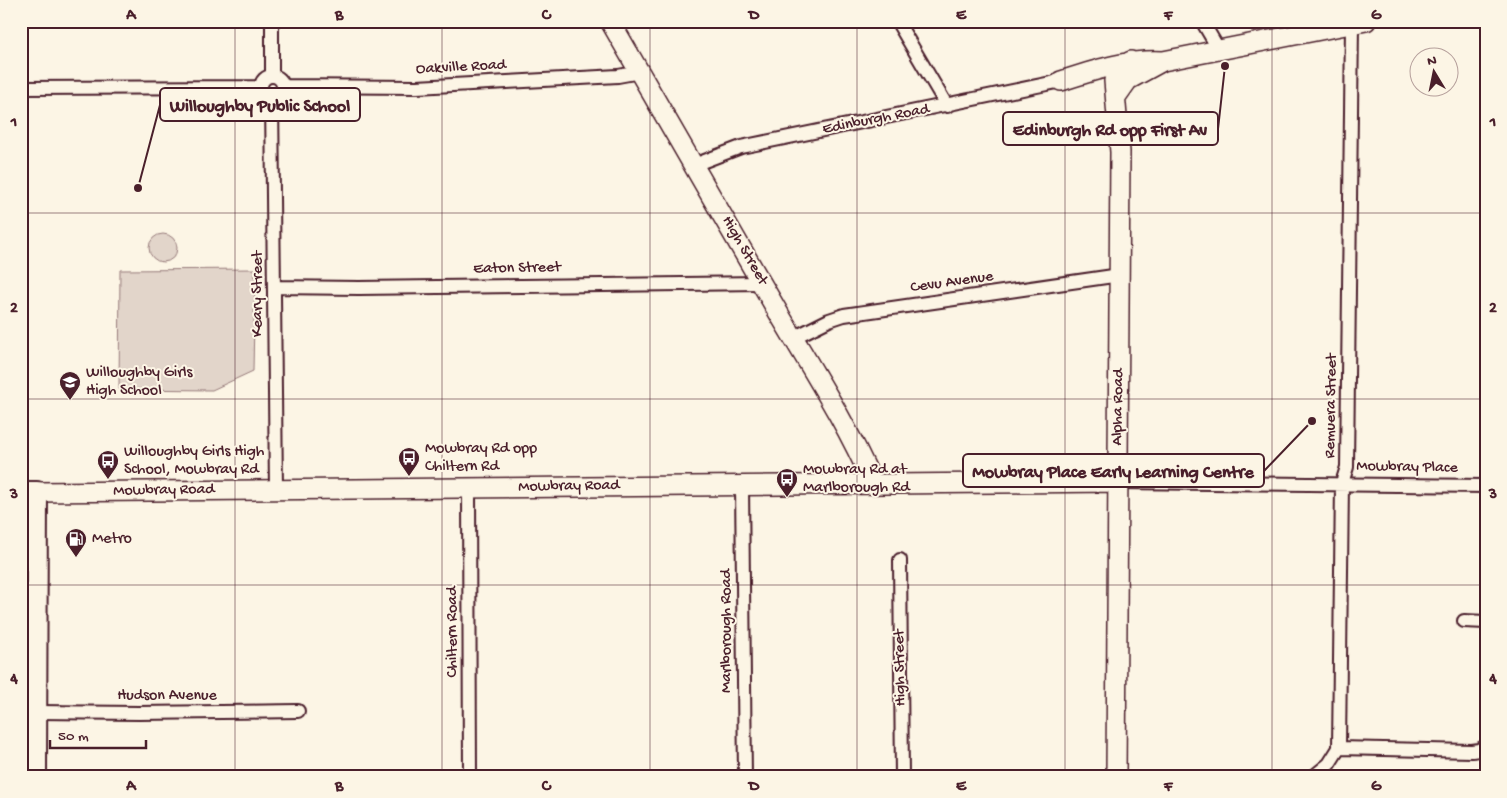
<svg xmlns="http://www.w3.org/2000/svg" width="1507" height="798" viewBox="0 0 1507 798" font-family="'Gochi Hand',sans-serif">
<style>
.green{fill:#e2d5ca;stroke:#967a7a}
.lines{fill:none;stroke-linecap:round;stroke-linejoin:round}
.street-casing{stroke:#4a1f2b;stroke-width:16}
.secondary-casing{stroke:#4a1f2b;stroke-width:22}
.primary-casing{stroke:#4a1f2b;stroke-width:24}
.street{stroke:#fcf5e5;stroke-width:12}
.secondary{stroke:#fcf5e5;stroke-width:19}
.primary{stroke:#fcf5e5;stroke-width:20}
.grid{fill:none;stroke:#4a1f2b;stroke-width:1;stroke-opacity:0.55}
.labels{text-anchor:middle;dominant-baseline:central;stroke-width:4;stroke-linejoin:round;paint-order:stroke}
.street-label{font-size:16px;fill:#4a1f2b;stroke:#fcf5e5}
.poi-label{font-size:16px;fill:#4a1f2b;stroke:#fcf5e5;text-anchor:start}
.leader{fill:none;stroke:#4a1f2b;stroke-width:2}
.callout-dot{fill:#4a1f2b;stroke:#fcf5e5;stroke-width:2}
.callout{fill:#fcf5e5;stroke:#4a1f2b;stroke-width:2}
.callout-label{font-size:18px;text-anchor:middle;font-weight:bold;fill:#4a1f2b}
.neatline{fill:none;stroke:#4a1f2b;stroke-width:2}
.grid-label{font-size:16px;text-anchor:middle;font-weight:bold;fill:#4a1f2b}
</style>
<rect width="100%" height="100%" fill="#fcf5e5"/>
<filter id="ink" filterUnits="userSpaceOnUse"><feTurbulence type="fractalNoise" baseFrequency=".02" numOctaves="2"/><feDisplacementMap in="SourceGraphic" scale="10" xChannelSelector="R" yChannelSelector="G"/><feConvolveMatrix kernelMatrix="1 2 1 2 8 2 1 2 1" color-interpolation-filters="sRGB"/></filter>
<g filter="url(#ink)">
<path class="green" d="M149 248a14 14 0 1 1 28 0a14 14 0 1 1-28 0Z
M255,269l-2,102 -41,19 -93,-1 1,-119z"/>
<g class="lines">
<g class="street-casing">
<path id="street" d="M272,21v54
M897,21l50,85
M1202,21l17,29
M261 87a11 11 0 1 1 22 0a11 11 0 1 1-22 0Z
M284,86l133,1 201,-11 22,-4
M21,88l240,-1
M272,98l4,392
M694,165l47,-18 320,-66
M274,287l85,1 403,-5
M793,338l36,-18 15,-5 276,-40
M1118,482l368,4
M742,485l3,292
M469,488l1,289
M900,560l2,217
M1464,621l22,1
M36,712l103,1 159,-2
M1339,748l133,3 7,-1 7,-4
M1313,777l16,-13 10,-16 3,-265 5,-16 5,-443"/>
</g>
<g class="secondary-casing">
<path id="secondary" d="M610,21c57,97 113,194 168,291 33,56 69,112 95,172
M1061,81c34,-11 65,-22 102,-20l203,-40
M1116,97l12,-17 33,-18
M37,492l1081,-10
M1116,777l4,-625 -6,-71 8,-14 9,-6"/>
</g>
<g class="primary-casing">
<path id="primary" d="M21,492h16l-1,285
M21,530l7,23 3,6"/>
</g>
<use href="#street" class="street"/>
<use href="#secondary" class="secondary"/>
<use href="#primary" class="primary"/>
</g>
</g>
<path class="grid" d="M235,21v756M442,21v756M650,21v756M857,21v756M1065,21v756M1272,21v756M21,213h1465M21,399h1465M21,585h1465"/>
<defs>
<g id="school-pin" transform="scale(1.125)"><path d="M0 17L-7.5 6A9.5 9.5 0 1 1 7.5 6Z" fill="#4a1f2b" stroke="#fcf5e5"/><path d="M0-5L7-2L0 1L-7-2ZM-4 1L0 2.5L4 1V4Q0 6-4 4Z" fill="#fff"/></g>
<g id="bus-pin" transform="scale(1.125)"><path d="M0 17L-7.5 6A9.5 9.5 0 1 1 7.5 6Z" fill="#4a1f2b" stroke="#fcf5e5"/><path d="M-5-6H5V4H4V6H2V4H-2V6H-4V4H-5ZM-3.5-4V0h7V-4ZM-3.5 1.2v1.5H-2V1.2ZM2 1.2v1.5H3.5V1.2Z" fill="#fff"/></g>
<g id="fuel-pin" transform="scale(1.125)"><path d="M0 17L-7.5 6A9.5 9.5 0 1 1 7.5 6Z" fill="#4a1f2b" stroke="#fcf5e5"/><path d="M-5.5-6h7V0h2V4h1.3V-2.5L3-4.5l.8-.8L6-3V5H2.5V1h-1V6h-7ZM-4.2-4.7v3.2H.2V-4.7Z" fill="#fff"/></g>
</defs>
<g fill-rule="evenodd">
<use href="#school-pin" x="70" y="382"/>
<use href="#bus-pin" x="409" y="458"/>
<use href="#bus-pin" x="108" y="461"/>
<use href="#bus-pin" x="787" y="479"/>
<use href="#fuel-pin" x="76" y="539"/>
</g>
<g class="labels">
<g class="street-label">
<text transform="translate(461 68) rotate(-3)">Oakville Road</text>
<text transform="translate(876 120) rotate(-11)">Edinburgh Road</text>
<text transform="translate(744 251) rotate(60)">High Street</text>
<text transform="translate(517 269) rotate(-1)">Eaton Street</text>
<text transform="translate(952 283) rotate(-8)">Cevu Avenue</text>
<text transform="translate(258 294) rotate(-90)">Keary Street</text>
<text transform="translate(1332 406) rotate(-89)">Remuera Street</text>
<text transform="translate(1119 407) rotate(-89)">Alpha Road</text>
<text transform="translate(1407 468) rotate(1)">Mowbray Place</text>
<text transform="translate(569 487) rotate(-1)">Mowbray Road</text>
<text transform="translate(164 491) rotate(-1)">Mowbray Road</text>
<text transform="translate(727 631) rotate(-90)">Marlborough Road</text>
<text transform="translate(453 632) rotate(-90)">Chiltern Road</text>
<text transform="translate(901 668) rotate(-91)">High Street</text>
<text x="167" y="696">Hudson Avenue</text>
</g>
<g class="poi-label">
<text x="86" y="373">Willoughby Girls<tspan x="86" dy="18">High School</tspan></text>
<text x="425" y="449">Mowbray Rd opp<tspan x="425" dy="18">Chiltern Rd</tspan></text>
<text x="124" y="452">Willoughby Girls High<tspan x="124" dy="18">School, Mowbray Rd</tspan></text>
<text x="803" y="470">Mowbray Rd at<tspan x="803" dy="18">Marlborough Rd</tspan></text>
<text x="92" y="539">Metro</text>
</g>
</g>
<path class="leader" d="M138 188L160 105M1225 66L1218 129M1312 421L1264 471"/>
<g class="callout-dot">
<circle cx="138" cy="188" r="5"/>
<circle cx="1225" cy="66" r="5"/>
<circle cx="1312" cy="421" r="5"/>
</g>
<g class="callout">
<rect x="160" y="88" width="200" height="33" rx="5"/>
<rect x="1003" y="112" width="215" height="33" rx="5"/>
<rect x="963" y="454" width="301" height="33" rx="5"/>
</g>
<g class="callout-label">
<text x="260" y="111">Willoughby Public School</text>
<text x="1110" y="135">Edinburgh Rd opp First Av</text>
<text x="1113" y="477">Mowbray Place Early Learning Centre</text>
</g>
<rect width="1507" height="798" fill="none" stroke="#fcf5e5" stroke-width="55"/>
<g transform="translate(1434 72) rotate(350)"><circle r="24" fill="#fcf5e5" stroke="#b59f9b"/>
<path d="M0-4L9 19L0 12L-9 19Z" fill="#4a1f2b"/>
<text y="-8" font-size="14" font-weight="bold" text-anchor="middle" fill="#4a1f2b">N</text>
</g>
<path d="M50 740v8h96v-8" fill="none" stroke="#4a1f2b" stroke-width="2.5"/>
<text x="58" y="740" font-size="15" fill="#4a1f2b" stroke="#fcf5e5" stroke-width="4" paint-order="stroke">50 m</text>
<rect x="28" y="28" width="1452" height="742" class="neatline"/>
<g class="grid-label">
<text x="131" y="19">A</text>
<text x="339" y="19">B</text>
<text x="546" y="19">C</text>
<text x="754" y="19">D</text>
<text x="961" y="19">E</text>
<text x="1168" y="19">F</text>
<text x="1376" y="19">G</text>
<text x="14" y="126">1</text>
<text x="1493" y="126">1</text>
<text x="14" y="312">2</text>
<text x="1493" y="312">2</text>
<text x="14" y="498">3</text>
<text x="1493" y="498">3</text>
<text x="14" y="683">4</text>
<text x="1493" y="683">4</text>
<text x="131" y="790">A</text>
<text x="339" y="790">B</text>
<text x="546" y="790">C</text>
<text x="754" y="790">D</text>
<text x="961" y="790">E</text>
<text x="1168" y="790">F</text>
<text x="1376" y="790">G</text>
</g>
</svg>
